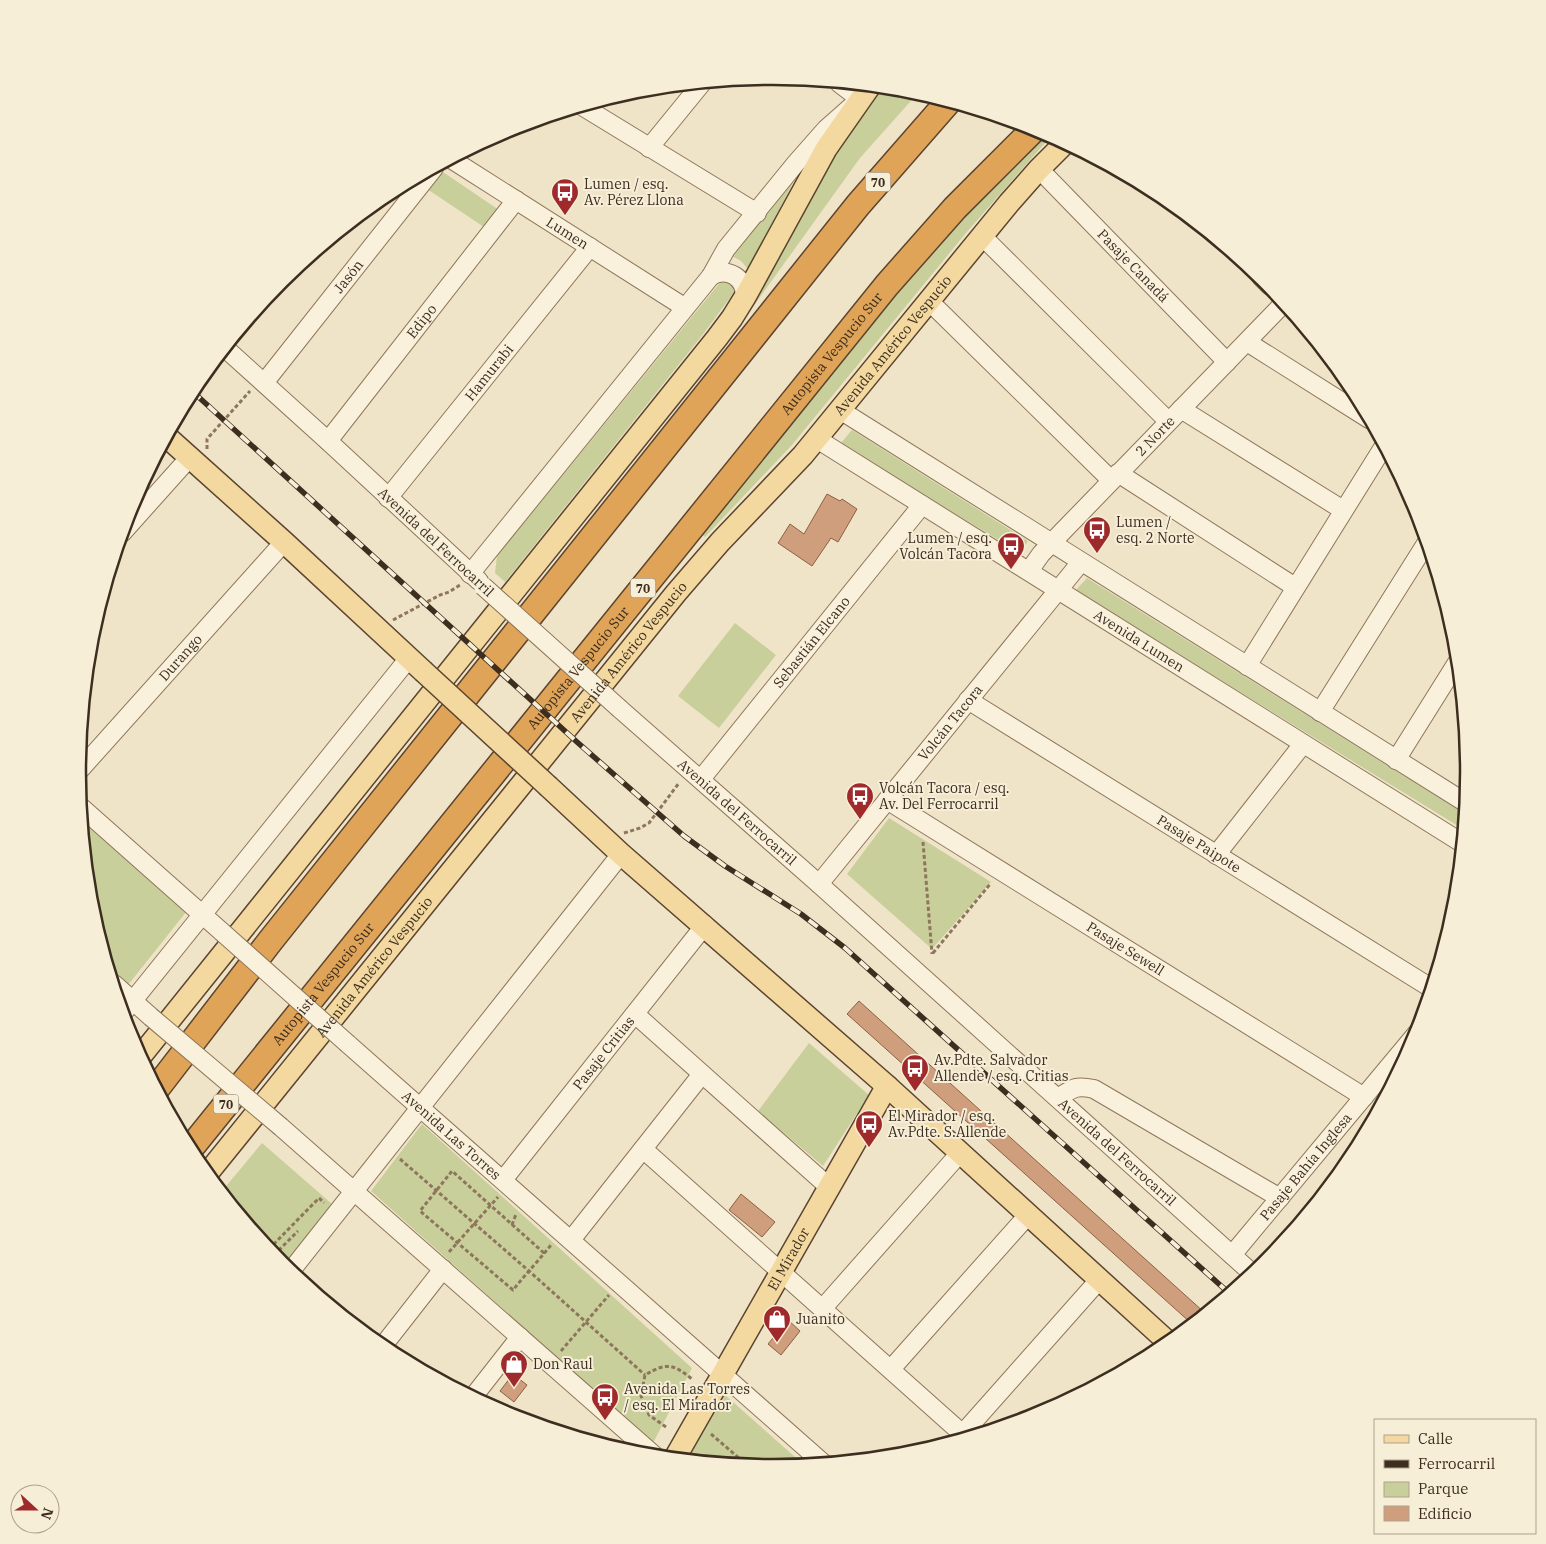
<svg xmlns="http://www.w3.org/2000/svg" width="1546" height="1544" viewBox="0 0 1546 1544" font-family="'IBM Plex Serif',serif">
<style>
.green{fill:#c9cf9b}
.building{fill:#cf9f7d;stroke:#8d5f41}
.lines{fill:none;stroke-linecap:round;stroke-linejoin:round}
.minor-casing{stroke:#8d765c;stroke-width:20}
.major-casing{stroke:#5b4430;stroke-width:24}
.highway-casing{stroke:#5b4430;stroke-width:28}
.path{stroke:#8d765c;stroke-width:3;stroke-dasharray:4 2.5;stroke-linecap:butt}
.minor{stroke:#faf1dc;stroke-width:18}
.major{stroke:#f3d9a0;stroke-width:21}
.highway{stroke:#e0a458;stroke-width:25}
.rail-casing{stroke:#3d2e20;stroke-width:5.5}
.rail{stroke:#f7eed8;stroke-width:4;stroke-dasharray:11;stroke-linecap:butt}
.minor-bridge-casing{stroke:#8d765c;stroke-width:20;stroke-linecap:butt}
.major-bridge-casing{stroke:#5b4430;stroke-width:24;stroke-linecap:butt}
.minor-bridge{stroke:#faf1dc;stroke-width:18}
.major-bridge{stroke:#f3d9a0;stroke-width:21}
.labels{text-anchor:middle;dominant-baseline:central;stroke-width:4;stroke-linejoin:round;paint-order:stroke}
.shield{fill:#f7eed8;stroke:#756857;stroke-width:1}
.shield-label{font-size:12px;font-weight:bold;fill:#3d2e20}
.poi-label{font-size:14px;fill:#3d2e20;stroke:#f7eed8;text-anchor:start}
.street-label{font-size:14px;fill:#3d2e20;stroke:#f7eed8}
.rim{fill:none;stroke:#3d2e20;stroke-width:2.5}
</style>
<rect width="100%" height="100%" fill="#f0e4c8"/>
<path class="green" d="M881,87l28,3 9,3 -58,65 -115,160 -1,-4 71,-134z
M1045,132l6,4 -85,97 -174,212 -87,92 -5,-4 240,-295z
M440,170l62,42 -12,19 -63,-42z
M795,179l-47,90 -7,-8 -9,-5z
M722,280l7,1 6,10 -31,42 -199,249 -10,-9 2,-17z
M852,430l176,111 -8,12 -180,-109z
M1087,578l378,236 -2,15 -388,-238z
M735,623l41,32 -57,73 -41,-32z
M889,818l102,64 -59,67 -85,-75z
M82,821l105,90 -59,74 -20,-18 -17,-60z
M809,1043l60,52 -46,71 -65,-55z
M422,1124l270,244 -39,75 -282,-252z
M262,1143l70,61 -49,62 -61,-75z
M725,1395l79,70 -31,3 -85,-9z"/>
<path class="building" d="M827,494l13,7 2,-2 15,10 -19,33 -7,-4 -19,28 -34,-23 12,-19 14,10z
M859,1001l346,312 -13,11 -345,-310z
M741,1194l34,28 -13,15 -33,-27z
M788,1320l12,11 -19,24 -13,-11z
M513,1374l14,11 -13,17 -14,-11z"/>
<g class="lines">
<g class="minor-casing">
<g id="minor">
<path d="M582,106l175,107"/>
<path d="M649,148l53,-65"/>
<path id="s1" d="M451,159l233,148"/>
<path id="s2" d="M1039,169l188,193"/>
<path d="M982,236l186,185"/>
<path d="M711,276c17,-9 34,1 34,21"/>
<path d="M1261,277l9,9"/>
<path d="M929,301l182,179"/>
<path d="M1247,342l122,77"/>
<path d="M225,348l103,93 151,140"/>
<path id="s3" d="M264,383l170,-215"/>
<path d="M1181,409l162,101"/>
<path d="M840,410l626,393"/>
<path id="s4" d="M817,439l645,404"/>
<path id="s5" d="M328,441l188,-241"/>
<path d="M1118,473l177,114"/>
<path id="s6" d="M388,498l202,-251"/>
<path d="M122,533l68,-76"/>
<path id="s7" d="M1029,571l12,-17 21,-22 222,-229"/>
<path d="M470,574l241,-298 15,-27 70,-86 30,-34 34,-30 -21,-16"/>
<path d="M1247,666l137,-220"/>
<path id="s8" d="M968,700l463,288"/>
<path id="s9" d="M620,709l199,175 434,390"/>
<path d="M1320,712l107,-170"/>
<path d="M1396,760l62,-99"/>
<path id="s10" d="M77,773l207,-231"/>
<path id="s11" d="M701,779l221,-274"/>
<path id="s12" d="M887,800l477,297"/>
<path d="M81,807l141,125"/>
<path d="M1216,855l87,-111"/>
<path id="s13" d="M819,884l262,-322"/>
<path d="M114,984l37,33"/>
<path d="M123,1013l286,-355"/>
<path d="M635,1014l194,173"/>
<path id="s14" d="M348,1044l475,419"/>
<path d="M1058,1098c15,-10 17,-13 36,-9l186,109"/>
<path d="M281,1127l374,329"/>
<path d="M643,1149l323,288"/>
<path id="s15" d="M503,1180l202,-255"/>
<path d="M571,1240l131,-166"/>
<path id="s16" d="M1232,1255l185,-222"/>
<path d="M290,1272l331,-418"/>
<path d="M823,1308l137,-155"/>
<path d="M382,1347l61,-78"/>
<path d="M891,1369l137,-154"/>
<path d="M473,1397l47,-60"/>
<path d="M958,1439l141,-159"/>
</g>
</g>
<g class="major-casing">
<g id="major">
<path d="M167,437l117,105 139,129"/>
<path d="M549,787l72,67 266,232 282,257"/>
<path d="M140,1057l577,-719 15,-20 13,-21 81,-148 44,-63"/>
<path id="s17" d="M207,1174l469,-581 44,-51 83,-87 206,-252 30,-34 26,-26"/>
<path id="s18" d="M675,1458l212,-372"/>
</g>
</g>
<g class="highway-casing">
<g id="highway">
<path d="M157,1088l114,-148 587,-735 90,-103"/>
<path id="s19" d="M190,1149l697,-864 68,-77 80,-80"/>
</g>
</g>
<path class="path" d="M207,449v-10l43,-48
M393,620l47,-25 9,-3 11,-7
M624,833l16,-5 9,-5 30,-40
M923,842l9,112
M933,953l58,-70
M400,1159l129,112 116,104
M512,1225l4,-11
M269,1249l50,-51 5,5
M449,1252l49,-55
M544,1253l-92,-82 -32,40 93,79c12,-15 26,-30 38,-45
M274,1255l24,-24
M561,1351l48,-56
M666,1427l-17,-12 -8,-19 4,-21c22,-13 28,-11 47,4
M711,1434l36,31"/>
<use href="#minor" class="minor"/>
<use href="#major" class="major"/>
<use href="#highway" class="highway"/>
<g class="rail-casing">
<path id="rail" d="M192,391l385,351 107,94 41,30 76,48 44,34 384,345"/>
</g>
<use href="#rail" class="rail"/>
<g class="minor-bridge-casing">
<path id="minor-bridge" d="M483,586l137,123
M222,932l126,112
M151,1017l130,110"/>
</g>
<g class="major-bridge-casing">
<path id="major-bridge" d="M423,671l126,116"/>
</g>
<use href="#minor-bridge" class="minor-bridge"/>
<use href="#major-bridge" class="major-bridge"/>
</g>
<defs>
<g id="bus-pin" transform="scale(1.4375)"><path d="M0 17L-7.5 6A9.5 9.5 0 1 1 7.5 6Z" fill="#9e2a2b" stroke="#f7eed8"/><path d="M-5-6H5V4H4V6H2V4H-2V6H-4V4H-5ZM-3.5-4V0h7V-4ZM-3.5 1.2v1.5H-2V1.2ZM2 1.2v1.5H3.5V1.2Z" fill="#fff"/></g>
<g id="shop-pin" transform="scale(1.4375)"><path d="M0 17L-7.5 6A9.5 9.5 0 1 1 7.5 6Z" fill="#9e2a2b" stroke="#f7eed8"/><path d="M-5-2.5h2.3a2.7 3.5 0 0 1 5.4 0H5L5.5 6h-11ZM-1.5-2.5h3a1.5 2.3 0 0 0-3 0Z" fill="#fff"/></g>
</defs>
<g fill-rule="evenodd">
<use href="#bus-pin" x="565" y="192"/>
<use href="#bus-pin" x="1097" y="530"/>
<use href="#bus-pin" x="1011" y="546"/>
<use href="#bus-pin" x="860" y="796"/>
<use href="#bus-pin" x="915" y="1068"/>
<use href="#bus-pin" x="869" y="1124"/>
<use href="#shop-pin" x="777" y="1319"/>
<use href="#shop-pin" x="514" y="1364"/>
<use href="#bus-pin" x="605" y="1397"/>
</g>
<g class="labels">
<g class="shield">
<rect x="865.5" y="172.5" width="25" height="19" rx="4"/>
<rect x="630.5" y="578.5" width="25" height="19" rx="4"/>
<rect x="213.5" y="1094.5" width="25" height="19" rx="4"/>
</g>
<g class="shield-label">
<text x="878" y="182">70</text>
<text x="643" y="588">70</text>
<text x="226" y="1104">70</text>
</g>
<g class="poi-label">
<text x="584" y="184">Lumen / esq.<tspan x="584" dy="16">Av. Pérez Llona</tspan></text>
<text x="1116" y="522">Lumen /<tspan x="1116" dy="16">esq. 2 Norte</tspan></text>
<text x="992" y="538" text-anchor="end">Lumen / esq.<tspan x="992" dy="16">Volcán Tacora</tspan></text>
<text x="879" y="788">Volcán Tacora / esq.<tspan x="879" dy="16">Av. Del Ferrocarril</tspan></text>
<text x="934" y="1060">Av.Pdte. Salvador<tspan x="934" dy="16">Allende / esq. Critias</tspan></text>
<text x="888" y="1116">El Mirador / esq.<tspan x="888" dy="16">Av.Pdte. S.Allende</tspan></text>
<text x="796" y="1319">Juanito</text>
<text x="533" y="1364">Don Raul</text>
<text x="624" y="1389">Avenida Las Torres<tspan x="624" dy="16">/ esq. El Mirador</tspan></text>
</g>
<g class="street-label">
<text stroke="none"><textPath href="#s1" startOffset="138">Lumen</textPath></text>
<text stroke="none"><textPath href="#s2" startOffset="135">Pasaje Canadá</textPath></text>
<text stroke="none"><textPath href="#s3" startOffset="136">Jasón</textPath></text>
<text stroke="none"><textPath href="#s5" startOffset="152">Edipo</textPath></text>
<text stroke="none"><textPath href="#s17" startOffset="1076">Avenida Américo Vespucio</textPath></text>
<text stroke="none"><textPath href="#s19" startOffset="1022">Autopista Vespucio Sur</textPath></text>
<text stroke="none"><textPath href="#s6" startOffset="161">Hamurabi</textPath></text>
<text stroke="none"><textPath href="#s7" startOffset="185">2 Norte</textPath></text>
<text transform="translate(436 542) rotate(43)">Avenida del Ferrocarril</text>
<text stroke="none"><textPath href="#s4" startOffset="380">Avenida Lumen</textPath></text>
<text stroke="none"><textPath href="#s11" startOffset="176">Sebastián Elcano</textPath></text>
<text stroke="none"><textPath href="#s17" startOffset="671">Avenida Américo Vespucio</textPath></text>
<text stroke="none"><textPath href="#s10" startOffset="155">Durango</textPath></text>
<text stroke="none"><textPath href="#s19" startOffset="618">Autopista Vespucio Sur</textPath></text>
<text stroke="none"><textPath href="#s13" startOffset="208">Volcán Tacora</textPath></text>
<text stroke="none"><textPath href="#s9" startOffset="156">Avenida del Ferrocarril</textPath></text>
<text stroke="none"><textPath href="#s8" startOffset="272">Pasaje Paipote</textPath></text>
<text stroke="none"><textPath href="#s12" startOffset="281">Pasaje Sewell</textPath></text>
<text stroke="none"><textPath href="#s17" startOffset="266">Avenida Américo Vespucio</textPath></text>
<text stroke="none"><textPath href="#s19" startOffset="212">Autopista Vespucio Sur</textPath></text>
<text stroke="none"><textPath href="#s15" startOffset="162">Pasaje Critias</textPath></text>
<text stroke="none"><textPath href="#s14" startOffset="138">Avenida Las Torres</textPath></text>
<text stroke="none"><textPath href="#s9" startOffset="666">Avenida del Ferrocarril</textPath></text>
<text stroke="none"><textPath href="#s16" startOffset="115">Pasaje Bahía Inglesa</textPath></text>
<text stroke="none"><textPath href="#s18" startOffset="229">El Mirador</textPath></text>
</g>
</g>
<path d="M0 0H1546V1544H0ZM86 772a687 687 0 1 1 1374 0a687 687 0 1 1-1374 0Z" fill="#f7eed8" fill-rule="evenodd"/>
<path class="rim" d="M86 772a687 687 0 1 1 1374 0a687 687 0 1 1-1374 0Z"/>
<rect x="1374" y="1419" width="162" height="115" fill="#f7eed8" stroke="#ada18e"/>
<rect x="1384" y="1435" width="25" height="8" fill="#f3d9a0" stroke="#ada18e"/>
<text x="1418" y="1444" font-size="15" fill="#3d2e20">Calle</text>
<rect x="1384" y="1460" width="25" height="8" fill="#3d2e20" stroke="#ada18e"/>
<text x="1418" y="1469" font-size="15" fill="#3d2e20">Ferrocarril</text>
<rect x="1384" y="1482" width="25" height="15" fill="#c9cf9b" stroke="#ada18e"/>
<text x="1418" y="1494" font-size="15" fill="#3d2e20">Parque</text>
<rect x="1384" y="1506" width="25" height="15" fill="#cf9f7d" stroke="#ada18e"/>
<text x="1418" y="1519" font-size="15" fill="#3d2e20">Edificio</text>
<g transform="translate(35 1509) rotate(111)"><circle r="24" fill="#f7eed8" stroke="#ada18e"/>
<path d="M0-4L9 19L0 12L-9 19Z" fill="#9e2a2b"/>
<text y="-8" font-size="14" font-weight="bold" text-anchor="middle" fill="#3d2e20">N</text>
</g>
</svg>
